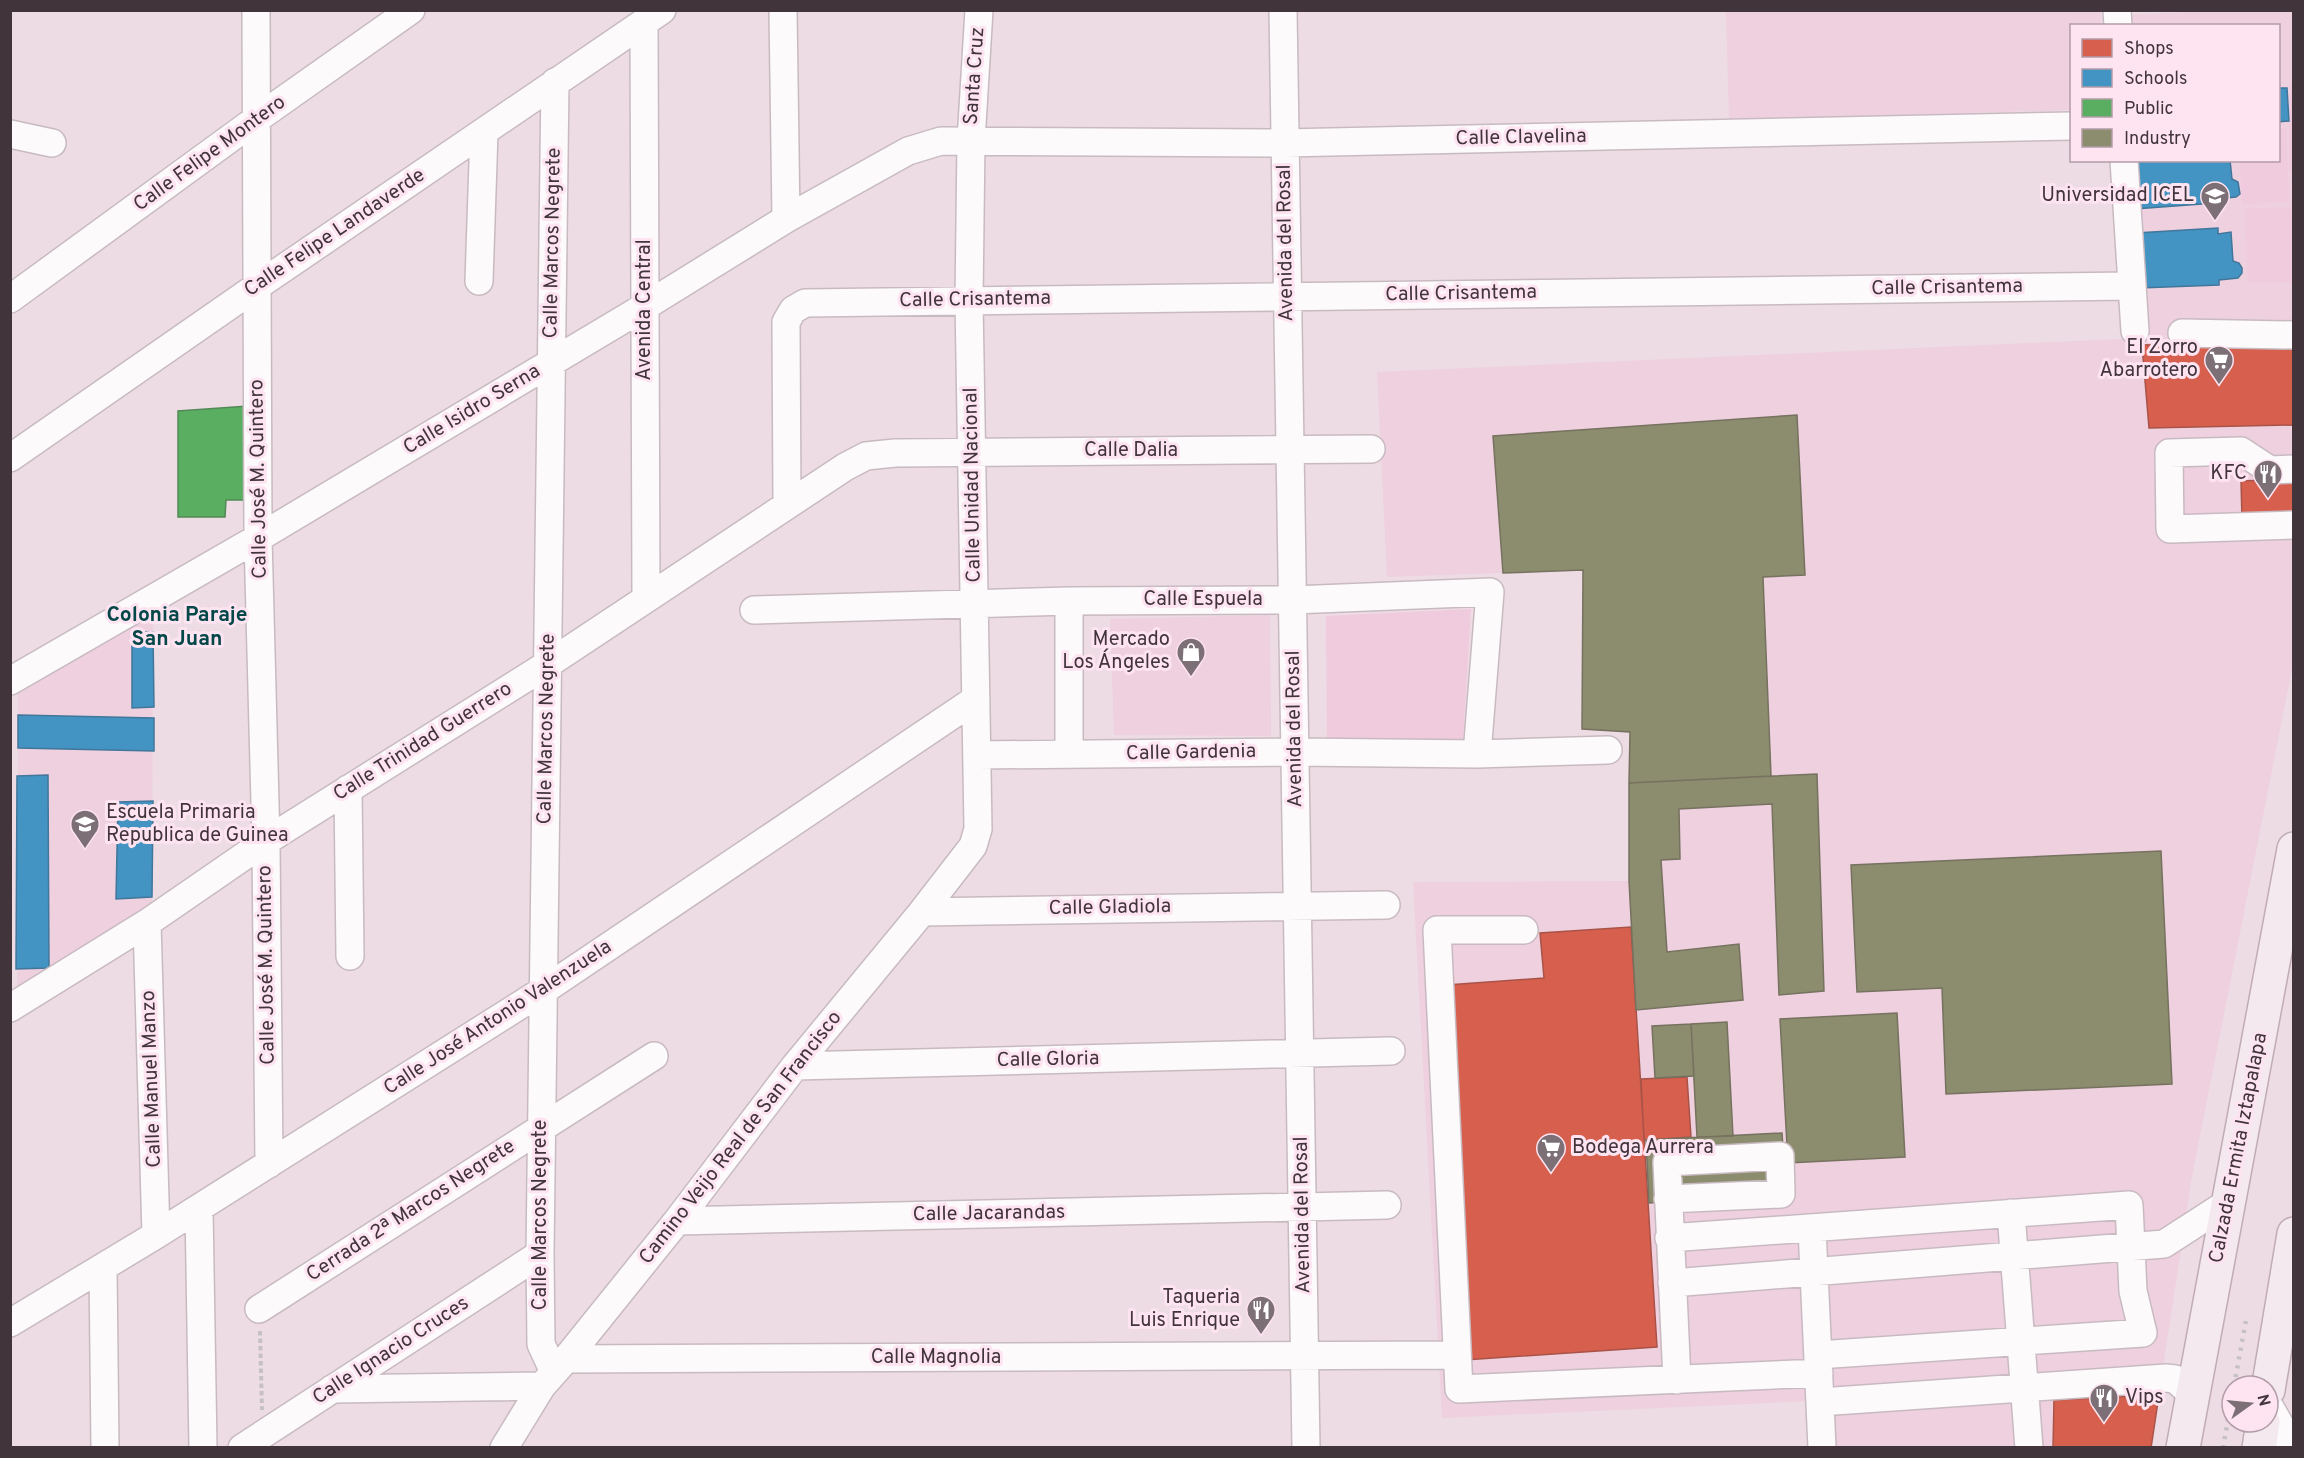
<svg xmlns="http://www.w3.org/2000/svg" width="2304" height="1458" viewBox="0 0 2304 1458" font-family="Overpass,sans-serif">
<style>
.built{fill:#eed0df}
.green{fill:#f0cadd}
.shops{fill:#d6604d;stroke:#a95348;stroke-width:1.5}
.schools{fill:#4393c3;stroke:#42769a;stroke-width:1.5}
.public{fill:#5aae61;stroke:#528956;stroke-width:1.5}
.industry{fill:#8c8c6e;stroke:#76725f;stroke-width:1.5}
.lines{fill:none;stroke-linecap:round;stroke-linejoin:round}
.minor-casing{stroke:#c8bac1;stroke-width:30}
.major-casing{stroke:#c1abb6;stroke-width:36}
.path{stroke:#c6c0c3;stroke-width:4;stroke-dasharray:4.5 3;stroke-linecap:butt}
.minor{stroke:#fcfafb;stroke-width:27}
.major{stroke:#f3e9ee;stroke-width:33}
.rail{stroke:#c5c1c3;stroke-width:4.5;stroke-dasharray:3 6;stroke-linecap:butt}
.labels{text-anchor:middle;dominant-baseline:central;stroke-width:6;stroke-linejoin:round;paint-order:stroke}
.street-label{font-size:20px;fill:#41343b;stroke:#fee3f0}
.poi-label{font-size:20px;fill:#41343b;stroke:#fee3f0;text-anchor:end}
.neighbourhood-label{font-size:21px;font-weight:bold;fill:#044748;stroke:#fee3f0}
</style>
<rect width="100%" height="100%" fill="#eddce4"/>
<path class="built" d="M2101,10v15l-29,1 -1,84 -342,10 -3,-109z
M2209,11h84v332l-150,2 6,83 145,-3 -1,239 -101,512 -41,271h-339l-2,-46 -368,17 -29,-536 216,-1 1,-148 -48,-4 1,-159 -196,7 -10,-205 765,-34 -9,-177 145,-1v-134l-157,-1 -2,-10z
M1270,615l1,121 -157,-1 -4,-116z
M153,616l-1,296 -135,89 1,-310z"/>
<path class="green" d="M2290,84h4v89h-5z
M2286,128l3,74 -47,2 -2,-43 38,-1 1,-31z
M2291,207l2,75 -45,1 -3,-74z
M1471,609l-8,130 -136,7 -1,-130z"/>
<path class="shops" d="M2294,343v82l-145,3 -7,-83z
M2294,479v39l-52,1 -1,-38z
M1631,927l26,420 -192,13 -18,-375 97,-7 -4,-45z
M1687,1077l4,60 -47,3 -3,-61z
M2159,1395l-8,53h-98l1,-48z"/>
<path class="schools" d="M2278,88h9l2,33 -11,1z
M2133,160h97l2,19 6,3 2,12 -4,3 -20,2 -1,4 -80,6z
M2218,228v6l13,-2 2,29 6,2 3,5v5l-4,5 -19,2v5l-79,3 -4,-55z
M132,632h21l1,75 -22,1z
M18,715l136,3v33l-136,-3z
M48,775l1,193 -33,1 1,-193z
M153,801l-1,96 -36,2 2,-97z"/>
<path class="public" d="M248,406l1,94h-23l-1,17h-47v-106z"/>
<path class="industry" d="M1797,415l8,160 -42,2 8,199 -142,7 1,-51 -48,-3 1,-159 -80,3 -10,-137z
M1817,774l7,217 -45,4 -7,-191 -93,5 1,50 -19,1 6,92 72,-8 4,56 -107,10 -7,-129v-98z
M2161,851l11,233 -226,10 -4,-106 -85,4 -6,-127z
M1897,1013l8,144 -117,6 -8,-144z
M1727,1022l6,114 -36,1 -6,-113z
M1691,1024l3,52 -39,2 -3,-52z
M1782,1133l4,63 -137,7 -3,-63z"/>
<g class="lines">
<g class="minor-casing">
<path id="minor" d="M256,10l2,528 8,303 3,323
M783,10l3,209
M1283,10l23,1438
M2117,10l1,16
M644,23l2,575
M10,134l42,9
M2124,160l11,171
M479,281l5,-149
M10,299l248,-181 153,-108
M2182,333l112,2
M10,458l246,-171 406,-277
M2294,469l-24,1 -29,-19 -72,2 1,76 124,-4
M787,505l-1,-183 7,-12 12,-7 1326,-17
M1069,601v153
M754,610l315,-9 224,-1 197,-8 -13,162
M10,681l248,-143 386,-231 142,-88 122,-68 33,-10 343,2 788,-17
M977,755l319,-3 181,2 131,-4
M348,789l2,167
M922,912l464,-7
M147,923l9,312
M1524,930h-87l22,459 360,-16
M10,1008l137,-85 119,-82 282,-177 297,-197 21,-11 29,-3 476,-4
M795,1066l596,-15
M1668,1199l113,-5 -1,-38 -113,6 10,218
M199,1208l4,240
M2011,1213l18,235
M677,1221l710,-16
M1812,1228l10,220
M1669,1238l460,-33 4,86 10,42 -325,22
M103,1267l2,181
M1672,1283l492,-39 65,-42
M259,1309l395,-253
M10,1323l146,-88 388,-245 432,-291
M566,1359l891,-4
M554,1372l-13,-28 -1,-90 15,-1172
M332,1389l210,-3
M1820,1402l346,-24 9,1 18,16
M2268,1404l25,44
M242,1448l298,-194
M504,1448l38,-62 24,-27 111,-138 118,-155 127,-154 51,-66 5,-17 -9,-528 2,-160 8,-131"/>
</g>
<g class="major-casing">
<path id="major" d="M2268,1390l26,-156
M2183,1448l111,-599
M2259,1448l4,-26"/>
</g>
<path class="path" d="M260,1331l2,79"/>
<use href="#minor" class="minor"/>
<use href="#major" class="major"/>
<path class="rail" d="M2234,1386l12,-66
M2223,1448l9,-52"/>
</g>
<defs>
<g id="university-pin" transform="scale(1.5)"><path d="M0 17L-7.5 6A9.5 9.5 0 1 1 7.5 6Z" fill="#7d6f76" stroke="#fee3f0"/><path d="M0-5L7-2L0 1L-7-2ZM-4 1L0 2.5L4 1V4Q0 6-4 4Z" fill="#fff"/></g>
<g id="supermarket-pin" transform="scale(1.5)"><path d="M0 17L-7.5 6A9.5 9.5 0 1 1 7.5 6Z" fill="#7d6f76" stroke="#fee3f0"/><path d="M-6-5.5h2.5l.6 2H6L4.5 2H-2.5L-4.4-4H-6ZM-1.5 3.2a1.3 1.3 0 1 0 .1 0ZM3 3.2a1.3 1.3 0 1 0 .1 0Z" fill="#fff"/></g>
<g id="restaurant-pin" transform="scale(1.5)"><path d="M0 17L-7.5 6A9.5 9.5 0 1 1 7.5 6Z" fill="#7d6f76" stroke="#fee3f0"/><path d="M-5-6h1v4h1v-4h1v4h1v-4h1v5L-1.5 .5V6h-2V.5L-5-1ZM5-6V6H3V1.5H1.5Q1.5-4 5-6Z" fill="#fff"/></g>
<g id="shop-pin" transform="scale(1.5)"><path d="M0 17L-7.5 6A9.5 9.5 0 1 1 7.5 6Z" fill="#7d6f76" stroke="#fee3f0"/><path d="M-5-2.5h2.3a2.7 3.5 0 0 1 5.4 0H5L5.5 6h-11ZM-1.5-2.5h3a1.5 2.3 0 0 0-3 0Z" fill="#fff"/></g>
<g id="school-pin" transform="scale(1.5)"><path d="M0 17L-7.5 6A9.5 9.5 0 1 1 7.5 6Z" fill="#7d6f76" stroke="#fee3f0"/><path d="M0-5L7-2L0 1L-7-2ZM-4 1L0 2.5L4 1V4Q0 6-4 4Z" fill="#fff"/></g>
</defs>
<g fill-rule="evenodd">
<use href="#university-pin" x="2215" y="196"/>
<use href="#supermarket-pin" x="2219" y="360"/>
<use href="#restaurant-pin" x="2268" y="474"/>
<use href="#shop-pin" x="1191" y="652"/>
<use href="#school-pin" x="85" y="824"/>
<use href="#supermarket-pin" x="1551" y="1148"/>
<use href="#restaurant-pin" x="1261" y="1310"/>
<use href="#restaurant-pin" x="2104" y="1398"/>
</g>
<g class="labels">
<g class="street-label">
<text transform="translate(975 76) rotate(-86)">Santa Cruz</text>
<text transform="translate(1521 138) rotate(-1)">Calle Clavelina</text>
<text transform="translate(210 154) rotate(-36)">Calle Felipe Montero</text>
<text transform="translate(335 233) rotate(-34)">Calle Felipe Landaverde</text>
<text transform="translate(553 243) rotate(-89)">Calle Marcos Negrete</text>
<text transform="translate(1286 243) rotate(-91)">Avenida del Rosal</text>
<text transform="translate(1947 288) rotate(-1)">Calle Crisantema</text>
<text transform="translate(1461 294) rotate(-1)">Calle Crisantema</text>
<text transform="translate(975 300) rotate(-1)">Calle Crisantema</text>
<text transform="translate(645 310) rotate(-90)">Avenida Central</text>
<text transform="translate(472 410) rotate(-31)">Calle Isidro Serna</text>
<text x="1131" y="451">Calle Dalia</text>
<text transform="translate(259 479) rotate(-91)">Calle José M. Quintero</text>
<text transform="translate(973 485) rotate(-91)">Calle Unidad Nacional</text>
<text x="1203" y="600">Calle Espuela</text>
<text transform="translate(547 729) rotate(-89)">Calle Marcos Negrete</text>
<text transform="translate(1295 729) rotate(-91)">Avenida del Rosal</text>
<text transform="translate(423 742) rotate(-32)">Calle Trinidad Guerrero</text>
<text transform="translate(1191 753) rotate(-1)">Calle Gardenia</text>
<text transform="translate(1110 908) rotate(-1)">Calle Gladiola</text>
<text transform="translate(267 965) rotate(-91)">Calle José M. Quintero</text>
<text transform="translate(498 1018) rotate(-33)">Calle José Antonio Valenzuela</text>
<text transform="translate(1048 1060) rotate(-1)">Calle Gloria</text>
<text transform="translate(152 1079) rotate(-92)">Calle Manuel Manzo</text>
<text transform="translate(741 1138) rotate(-52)">Camino Veijo Real de San Francisco</text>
<text transform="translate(2239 1148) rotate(-79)">Calzada Ermita Iztapalapa</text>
<text transform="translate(411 1211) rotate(-33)">Cerrada 2ª Marcos Negrete</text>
<text transform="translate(989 1214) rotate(-1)">Calle Jacarandas</text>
<text transform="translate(541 1215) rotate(-90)">Calle Marcos Negrete</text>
<text transform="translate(1303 1215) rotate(-91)">Avenida del Rosal</text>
<text transform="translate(391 1351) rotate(-33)">Calle Ignacio Cruces</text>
<text x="936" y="1358">Calle Magnolia</text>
</g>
<g class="poi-label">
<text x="2194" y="196">Universidad ICEL</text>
<text x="2198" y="348">El Zorro<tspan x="2198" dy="23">Abarrotero</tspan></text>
<text x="2247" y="474">KFC</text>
<text x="1170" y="640">Mercado<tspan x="1170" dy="23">Los Ángeles</tspan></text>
<text x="106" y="813" text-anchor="start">Escuela Primaria<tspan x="106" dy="23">Republica de Guinea</tspan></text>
<text x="1572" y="1148" text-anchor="start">Bodega Aurrera</text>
<text x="1240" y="1298">Taqueria<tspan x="1240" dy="23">Luis Enrique</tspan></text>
<text x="2125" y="1398" text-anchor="start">Vips</text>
</g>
<g class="neighbourhood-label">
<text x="177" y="615">Colonia Paraje<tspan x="177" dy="24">San Juan</tspan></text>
</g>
</g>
<rect width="2304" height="1458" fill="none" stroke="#41343b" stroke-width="24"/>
<rect x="2070" y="24" width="210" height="138" fill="#fee3f0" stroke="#b29da8" stroke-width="1.5"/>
<rect x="2082" y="39" width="30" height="18" fill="#d6604d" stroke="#b29da8" stroke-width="1.5"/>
<text x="2124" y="54" font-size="18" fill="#41343b">Shops</text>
<rect x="2082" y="69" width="30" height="18" fill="#4393c3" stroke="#b29da8" stroke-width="1.5"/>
<text x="2124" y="84" font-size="18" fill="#41343b">Schools</text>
<rect x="2082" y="99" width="30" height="18" fill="#5aae61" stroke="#b29da8" stroke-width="1.5"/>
<text x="2124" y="114" font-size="18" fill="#41343b">Public</text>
<rect x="2082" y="129" width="30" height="18" fill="#8c8c6e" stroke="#b29da8" stroke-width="1.5"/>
<text x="2124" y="144" font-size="18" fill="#41343b">Industry</text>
<g transform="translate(2250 1404) rotate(75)"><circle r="28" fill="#fee3f0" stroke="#b29da8" stroke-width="1.5"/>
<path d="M0-4.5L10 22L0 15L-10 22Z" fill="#7d6f76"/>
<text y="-9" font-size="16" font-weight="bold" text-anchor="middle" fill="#41343b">N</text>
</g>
</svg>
